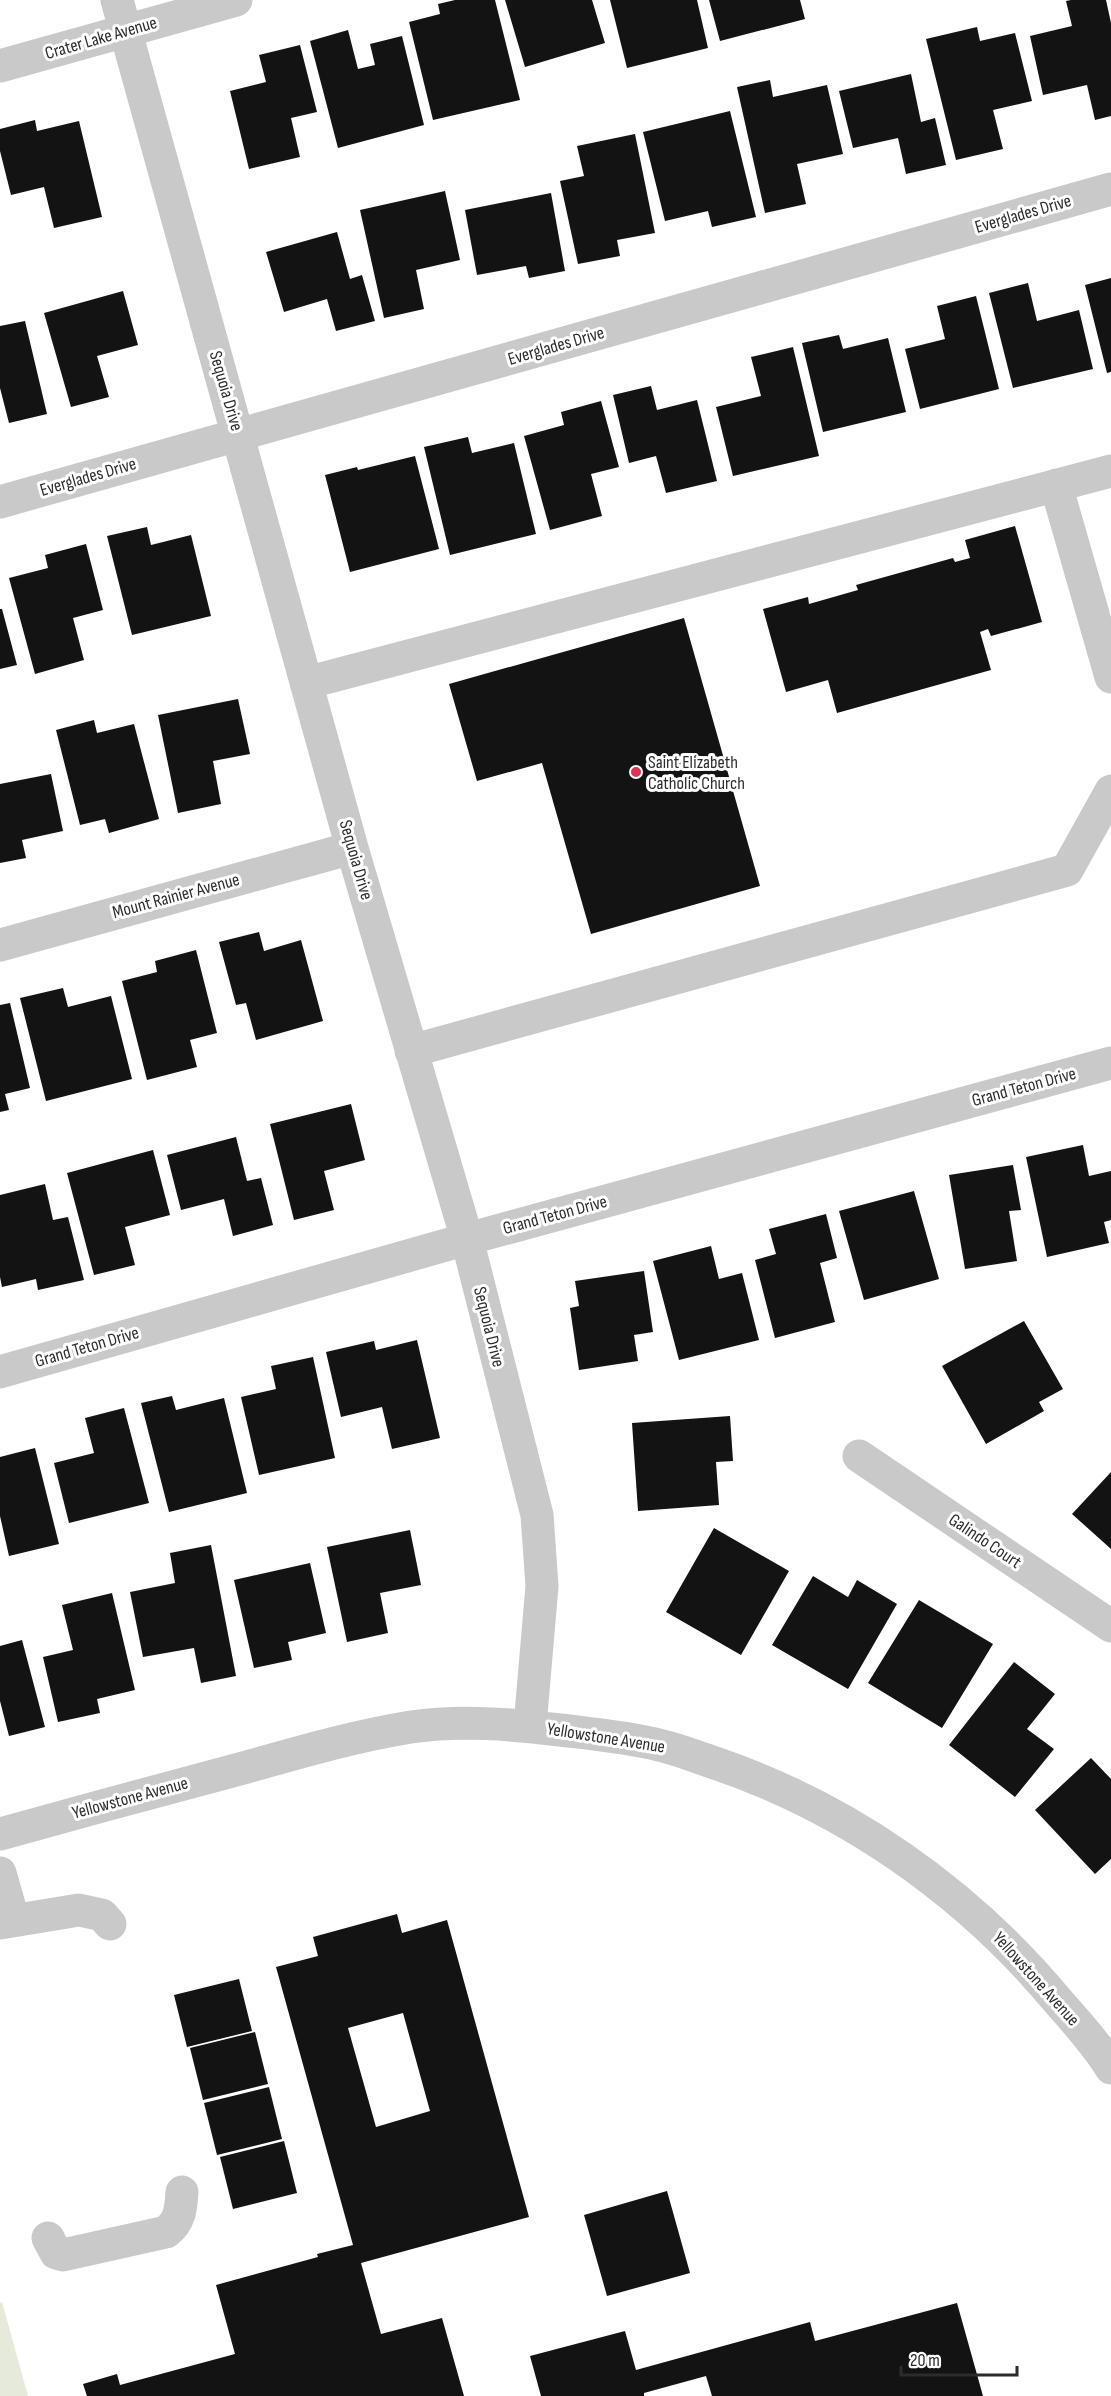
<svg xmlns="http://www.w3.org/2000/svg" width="1111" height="2396" viewBox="0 0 1111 2396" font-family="'Sofia Sans Condensed',sans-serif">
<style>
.green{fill:#e5eada}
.building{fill:#131313;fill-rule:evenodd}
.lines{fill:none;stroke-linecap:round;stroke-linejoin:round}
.minor{stroke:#c9c9c9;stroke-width:33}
.poi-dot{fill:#de3359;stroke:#fff;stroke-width:2}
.labels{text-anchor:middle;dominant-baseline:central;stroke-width:6;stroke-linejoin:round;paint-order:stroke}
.street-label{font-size:18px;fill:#2c2c2c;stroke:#fff}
.poi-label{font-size:18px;fill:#2c2c2c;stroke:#fff;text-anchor:start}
</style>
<rect width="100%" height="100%" fill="#fff"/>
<path class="green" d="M2,2302l26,94h-28v-93z"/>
<path class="building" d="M455,0h40l25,100 -87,20 -24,-98 31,-8 -2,-10z
M505,0h87l13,43 -80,24z
M610,0h87l11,48 -81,20z
M709,0h91l5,19 -85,22z
M1071,0h35l5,23v93l-16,4 -8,-35 -44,10 -13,-59 42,-10 -6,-25z
M977,27l3,14 35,-8 17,68 -39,9 10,39 -47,11 -30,-121z
M348,30l10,39 17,-4 -5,-21 32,-8 22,89 -86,23 -28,-107z
M300,45l17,67 -26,6 9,39 -51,12 -19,-78 36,-9 -7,-27z
M911,74l10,48 14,-4 11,47 -40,9 -8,-36 -45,10 -14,-57z
M770,80l3,17 54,-12 16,69 -46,10 9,40 -41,9 -28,-126z
M730,111l26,106 -44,10 -4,-16 -43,10 -22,-89z
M35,120l2,11 42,-10 23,96 -48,11 -10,-41 -33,8 -11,-44v-22z
M635,134l20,99 -38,7 3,16 -42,8 -18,-83 24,-5 -7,-30z
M445,191l15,69 -44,10 8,39 -40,9 -24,-108z
M551,193l14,78 -36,7 -3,-12 -49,9 -12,-65z
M337,232l13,47 12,-4 13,46 -39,10 -9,-32 -43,13 -18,-60z
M1111,278v94l-4,1 -22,-88z
M1028,283l9,38 42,-11 14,59 -80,19 -24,-95z
M123,291l15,54 -41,11 12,41 -38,10 -27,-94z
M976,296l23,93 -79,20 -15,-60 40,-10 -8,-33z
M25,321l22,93 -38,9 -9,-35v-62z
M839,335l4,14 45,-11 18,74 -83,20 -21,-89z
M793,347l26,109 -86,20 -17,-69 45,-11 -10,-39z
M651,386l6,24 40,-10 20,81 -51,12 -10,-37 -27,7 -16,-68z
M601,401l18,66 -28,7 11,42 -52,14 -26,-94 40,-11 -3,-13z
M468,437l4,16 42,-10 22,91 -86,21 -26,-108z
M415,456l24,93 -89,23 -25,-97 32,-8 1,3z
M1015,526l27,96 -51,14 -3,-7 -8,3 11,38 -154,43 -9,-33 -42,12 -23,-83 45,-12 1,7 49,-14 -2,-5 97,-27 2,4 15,-4 -5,-18z
M147,527l4,18 40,-10 20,81 -79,19 -25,-99z
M86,544l17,66 -30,8 11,42 -49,14 -26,-96 39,-10 -3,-13z
M0,609h2l15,56 -17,4z
M684,618l76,268 -169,48 -49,-171 -65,18 -28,-97z
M238,699l12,55 -37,7 8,43 -43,9 -20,-98z
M94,720l3,13 37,-9 25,95 -50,14 -4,-14 -25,6 -24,-95z
M51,774l12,57 -41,9 4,18 -26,5v-79z
M259,932l5,19 37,-11 22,81 -67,19 -10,-37 -10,2 -17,-63z
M196,950l21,83 -27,7 7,27 -50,13 -25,-99 35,-9 -2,-11z
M63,988l5,19 43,-11 21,83 -86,22 -26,-103z
M10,1003l20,85 -25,6 4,16 -9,2v-107z
M351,1104l14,56 -41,11 10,39 -40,10 -24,-96z
M236,1137l11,44 14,-3 12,47 -40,11 -9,-37 -43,11 -14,-55z
M1083,1145l6,31 22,-5v49l-7,2 5,21 -62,14 -21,-100z
M153,1150l17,65 -45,12 10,38 -41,10 -27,-102z
M1013,1165l8,45 -12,1 8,50 -52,8 -16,-94z
M45,1184l8,36 15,-3 16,63 -46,10 -2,-11 -34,8 -2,-10v-82z
M914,1191l25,88 -75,21 -25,-89z
M826,1214l11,44 -17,5 15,59 -60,16 -20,-78 21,-6 -7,-25z
M711,1246l8,33 23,-6 17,67 -80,20 -26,-99z
M644,1271l9,61 -19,3 4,26 -59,9 -9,-62 9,-2 -4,-25z
M1024,1321l39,68 -24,13 5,9 -58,33 -44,-78z
M417,1340l23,98 -48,11 -10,-42 -41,10 -15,-65 48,-11 2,9z
M313,1357l22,101 -76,17 -18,-78 35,-8 -5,-23z
M172,1396l4,14 48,-12 23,95 -78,19 -28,-109z
M124,1408l25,95 -80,20 -15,-60 40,-10 -9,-35z
M730,1416l3,45 -17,1 3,43 -81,6 -6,-88z
M35,1448l24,96 -50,12 -9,-40v-59z
M1111,1472v77l-39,-35z
M714,1528l75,43 -48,84 -75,-43z
M410,1530l11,55 -41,8 8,40 -41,9 -20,-95z
M211,1545l25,131 -35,7 -7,-35 -51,9 -13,-65 45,-9 -5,-30z
M310,1563l16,70 -38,9 4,18 -38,8 -20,-88z
M813,1576l35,21 9,-17 40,24 -49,85 -76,-44z
M112,1593l23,97 -38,9 3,14 -42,9 -15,-65 30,-7 -11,-45z
M919,1600l74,44 -51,84 -74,-45z
M22,1640l23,87 -36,9 -9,-35v-55z
M1014,1662l41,32 -28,35 27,20 -39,48 -66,-52z
M1091,1758l20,21v80l-16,15 -60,-64z
M397,1914l5,19 45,-13 82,297 -168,46 20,71 61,-16 22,78h-377l-4,-12 34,-10 3,11 115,-31 -19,-69 102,-28 -1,-3 36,-9 -77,-278 42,-11 -5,-19zM403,2013l27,98 -54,16 -28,-99z
M239,1979l13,52 -65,16 -13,-52z
M255,2032l13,52 -65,16 -13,-52z
M269,2087l13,52 -65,16 -13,-52z
M284,2141l13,52 -64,16 -13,-52z
M667,2191l23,82 -83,23 -23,-81z
M957,2303l26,93h-271l-6,-20 -62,17v3h-103l-11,-40 95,-25 11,39 174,-48 5,19z"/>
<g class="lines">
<path class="minor" d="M117,0l235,848 115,391 70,276 5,71 -12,140
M0,66l236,-66
M1056,485l55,192
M0,502l1111,-313
M306,683l805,-212
M0,945l352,-97
M411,1051l656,-181 44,-79
M0,1372l467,-133 644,-176
M859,1456l252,170
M0,1834c82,-23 165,-45 247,-67 54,-15 108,-31 164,-40 49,-7 100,-3 149,3 33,4 66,7 99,15 18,4 35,11 53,17 134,45 254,129 345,238 19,22 39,43 54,68
M0,1873l13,46
M0,1923l79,-13 23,5 8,9
M48,2238l8,15 7,2 103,-23c14,-10 15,-24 16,-40"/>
</g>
<circle class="poi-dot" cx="636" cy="772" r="6"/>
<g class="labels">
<g class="street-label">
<text transform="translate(101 38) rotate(-16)">Crater Lake Avenue</text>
<text transform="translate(1023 214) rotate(-16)">Everglades Drive</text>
<text transform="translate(556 346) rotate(-16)">Everglades Drive</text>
<text transform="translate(226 391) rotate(74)">Sequoia Drive</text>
<text transform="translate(88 477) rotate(-16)">Everglades Drive</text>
<text transform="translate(356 860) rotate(74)">Sequoia Drive</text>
<text transform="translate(176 896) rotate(-15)">Mount Rainier Avenue</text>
<text transform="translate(1024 1087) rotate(-15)">Grand Teton Drive</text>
<text transform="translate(555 1215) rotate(-15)">Grand Teton Drive</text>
<text transform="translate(489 1327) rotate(76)">Sequoia Drive</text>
<text transform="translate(87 1347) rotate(-16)">Grand Teton Drive</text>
<text transform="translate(985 1541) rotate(34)">Galindo Court</text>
<text transform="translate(606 1738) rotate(9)">Yellowstone Avenue</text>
<text transform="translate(130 1798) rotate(-15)">Yellowstone Avenue</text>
<text transform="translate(1036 1979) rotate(48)">Yellowstone Avenue</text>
</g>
<g class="poi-label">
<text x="648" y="762">Saint Elizabeth<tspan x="648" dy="21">Catholic Church</tspan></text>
</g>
</g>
<path d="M901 2366v9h116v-9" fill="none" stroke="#2c2c2c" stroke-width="3"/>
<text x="910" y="2366" font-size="18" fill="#2c2c2c" stroke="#ffffff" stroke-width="4.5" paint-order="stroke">20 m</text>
</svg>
